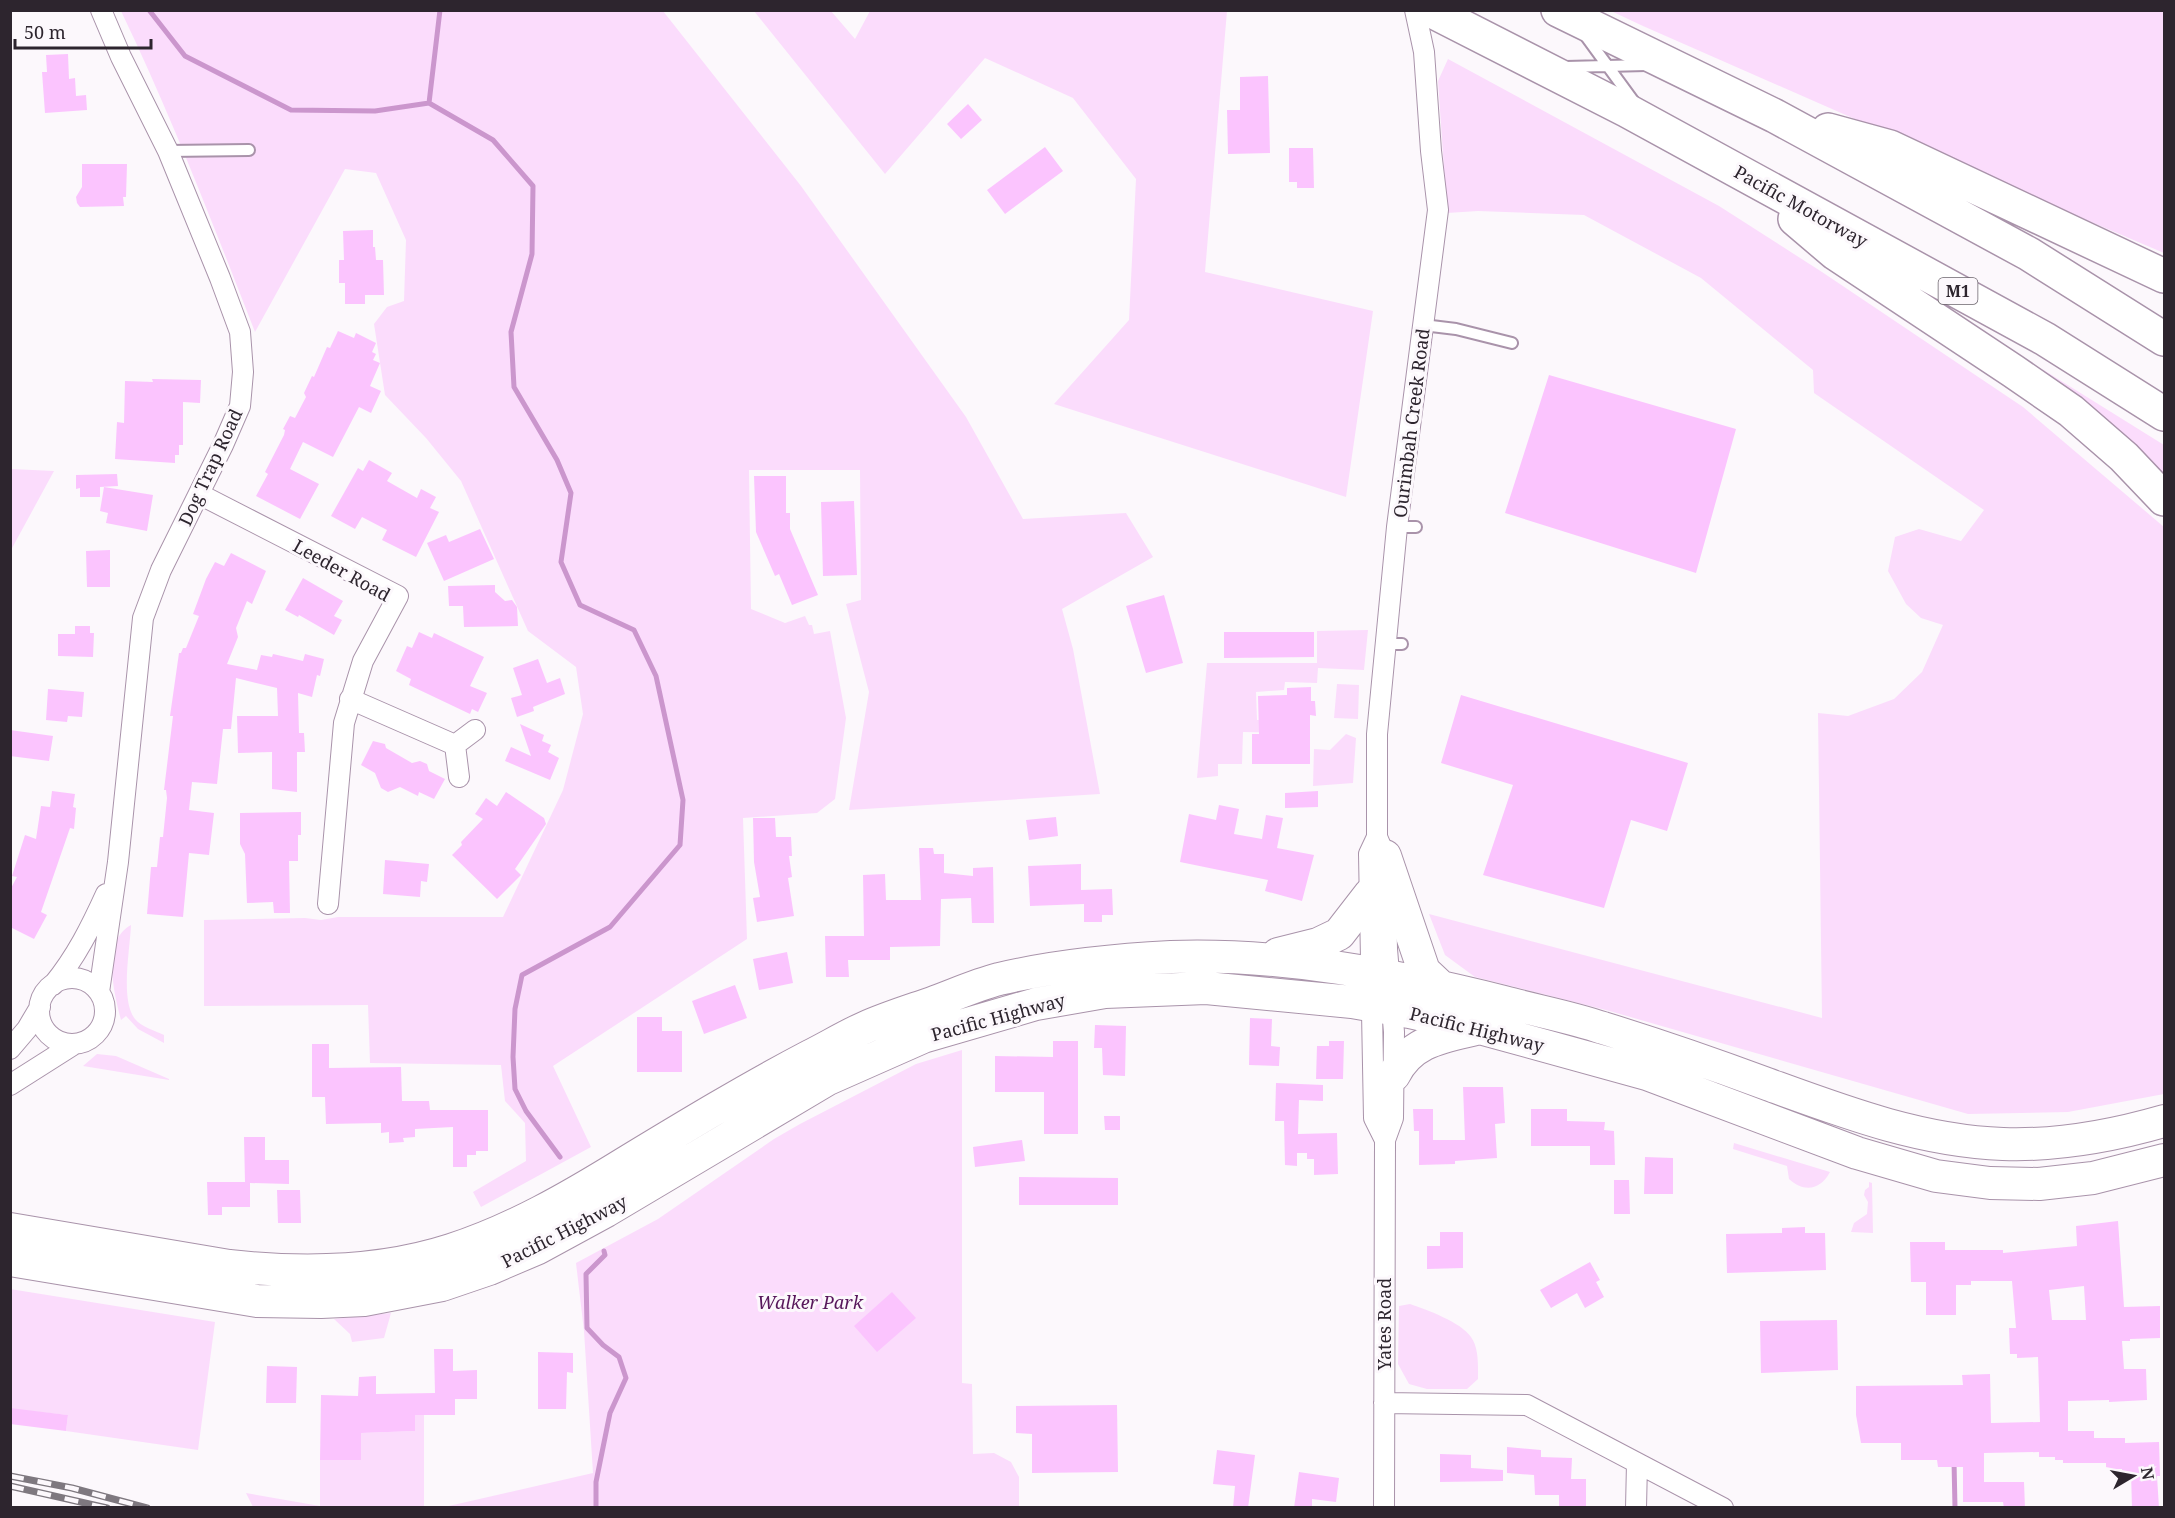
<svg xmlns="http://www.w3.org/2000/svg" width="2175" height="1518" viewBox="0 0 2175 1518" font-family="'Noto Serif',serif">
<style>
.green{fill:#fbdcfc}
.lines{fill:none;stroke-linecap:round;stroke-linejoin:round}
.stream{stroke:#cb96cd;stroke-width:5}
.building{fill:#fbc4fe;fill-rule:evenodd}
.lane-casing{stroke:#a993aa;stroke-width:14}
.street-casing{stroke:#a993aa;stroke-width:22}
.primary-casing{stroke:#a993aa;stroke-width:34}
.highway-casing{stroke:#a993aa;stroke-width:36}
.lane{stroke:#fff;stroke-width:10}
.street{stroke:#fff;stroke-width:20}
.primary{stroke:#fff;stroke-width:32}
.highway{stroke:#fff;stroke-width:33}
.rail-casing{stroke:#7e787f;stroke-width:7}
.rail{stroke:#fcf8fc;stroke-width:4.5;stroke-dasharray:14;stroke-linecap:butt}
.labels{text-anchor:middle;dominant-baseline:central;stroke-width:6;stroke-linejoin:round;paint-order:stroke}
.shield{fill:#fcf8fc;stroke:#6b646c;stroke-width:1.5}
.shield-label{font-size:16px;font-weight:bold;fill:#2d252e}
.street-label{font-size:18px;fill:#2d252e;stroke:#fcf8fc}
.park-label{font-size:18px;font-style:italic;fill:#57175b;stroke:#fcf8fc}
</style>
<rect width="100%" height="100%" fill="#fcf8fc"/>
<path class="green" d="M121,11h542l138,175 165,231 57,102 103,-6 27,44 -91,52 11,40 27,145 -251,16 20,-118 -23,-88 15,-4 -1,-130h-111l2,139 34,14 20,-7 4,9h3l2,9 16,-3 16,87 -11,81 -18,14 -74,5 4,121 -194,127 38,81 -110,60 -8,-15 53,-31 -1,-38 -20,-22 -4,-36 -131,-2 -2,-58 -164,1v-86l101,-2 16,2 17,-3h165l60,-127 20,-76 -7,-47 -48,-36 -67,-150 -35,-43 -41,-43 -11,-71 13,-17 17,-6 2,-61 -30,-67 -31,-4 -90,163c-42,-108 -84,-217 -134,-321z
M754,11h77l24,28 15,-28h357l-22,261 168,39 -27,186 -292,-93 75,-84 7,-141 -63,-81 -88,-40 -100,116z
M1611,11h553v242l-150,-64 -371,-163z
M1448,59l271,147 103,66 201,135 141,120v567l-96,18 -100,2 -362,-104 -131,-33 -30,-22 -16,-41 393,104 -4,-305 30,3 46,-17 28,-27 21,-47 -22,-7 -15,-14 -18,-33 7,-34 24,-8 42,12 23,-31 -170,-117 -1,-23 -112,-92 -117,-63 -106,-4 -31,2 -9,-132z
M2042,369l122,76v34v-1z
M11,469l43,2 -43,79 -1,-81z
M1368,630l-4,40 -46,-2 -1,15 -32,-1 -1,8 -28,2 1,28 38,-2 -1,15 -51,-1 -1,32h-24v12l-21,2 10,-115h110v-32z
M1337,684l22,1 -1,34 -24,-1z
M1346,734l10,4 -3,45 -40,3 1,-37 16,1z
M131,925c-1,25 -11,75 4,94 6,8 21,12 29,16v8l-26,-14 -12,-13 -5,4c-7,-26 -20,-79 10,-95z
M962,1050v333l10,1 1,70 21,-1 17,9 8,15v30l-579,1 153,-35 -9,-142 -8,-68 82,-44 116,-80 26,-15 116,-60z
M97,1054l19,2 53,23v1l-86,-14z
M1734,1143l96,29c-10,19 -27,20 -41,7l-2,-13 -54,-17z
M1869,1182l3,1 1,50 -22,-1 3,-9 13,-9 1,-12 -4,-7 1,-5 4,-3z
M10,1289l205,33 -17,128 -132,-19 2,-16 -57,-6z
M1410,1304c17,6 51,18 61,33 8,11 7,29 7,42l-11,10h-40l-18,-5 -11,-20 1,-58z
M391,1313l-7,25 -32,4 -2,-8 -16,-15z
M415,1401h9v106h-171l-7,-14 74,13v-46h41v-27l54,-2z"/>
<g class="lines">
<path class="stream" d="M149,10l36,46 106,54 84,1 54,-8 64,37 40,46 -1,68 -21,78 3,55 43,73 14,33 -10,69 19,43 54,25 22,46 27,124 -3,45 -70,82 -88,48 -7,34 -2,48 2,32 11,22 34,46
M429,103l11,-93
M1954,1461l1,47
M596,1508v-26l14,-69 16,-35 -7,-21 -16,-12 -16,-17 -1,-54 19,-19 -1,-4"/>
</g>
<path class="building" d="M68,54l1,25 6,-1 1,18 10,-1 1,15 -42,3 -3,-41h5l-1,-17z
M1268,76l2,77 -42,1 -1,-44h13v-33z
M968,104l14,16 -21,19 -14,-15z
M1045,147l18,24 -58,43 -18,-24z
M1289,148h24l1,40h-17v-6h-8z
M82,164h45l-1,33h-3l1,9 -44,1 -3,-4 -1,-6 6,-10z
M373,230v17h2l1,13h7l1,35h-19v9h-20v-21h-6v-23h5l-1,-29z
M338,331l16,7 2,-5 20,10 -4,9 4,2 -3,6 7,3 -10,23 11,5 -10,22 -12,-6 -26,50 -30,-15 -13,27 29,15 -19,35 -44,-23 12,-22 -3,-2 19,-37 1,-5 -2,-1 7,-13 5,2 11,-21 -2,-4 8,-17 2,1 13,-30 3,1z
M1549,375l187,54 -40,144 -191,-60z
M152,379l49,1 -1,23 -17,-1v43h-4v10h-4v8l-60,-4 2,-37 7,1 1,-42 28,1z
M369,460l23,13 -5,8 30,17 4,-9 15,8 -6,11 9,4 -23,45 -34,-17 5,-10 -25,-13 -7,12 -24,-13 27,-48 5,3z
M117,474l1,12 -18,1v10h-20v-9l-4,1v-14z
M754,476h32v37h4v16l28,66 -26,10 -13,-31 -4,2 -19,-44z
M104,487l49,8 -6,36 -41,-8 2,-10 -8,-2z
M854,501l3,74 -34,1 -2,-74z
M480,529l14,30 -50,22 -17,-38 19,-8 3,7z
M110,550v37h-23l-1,-36z
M231,553l35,18 -14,33 -5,-3 -11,27 2,9 -11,27 30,6 4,-15 11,2 1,-3 30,7 2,-7 19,5 -4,17 -3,-1 -5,22 -14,-4 1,40h5l1,19h-8v40l-25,-3v-37l-34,1 -1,-37h41l-1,-28 -41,-10 -5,51h-8l-6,55 -25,-2 -3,28 25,3 -5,42 -20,-2 -6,64 -36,-3 4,-47h6l3,-30h3l4,-39 -1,-8h-2l9,-74h-3l9,-63h2l2,-5h3l13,-32 -6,-2 13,-35 9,-17 9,4z
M303,578l40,23 -9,15 8,4 -8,15 -35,-20 -1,2 -13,-7z
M495,585v7l10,9 7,-1 5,7 1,19 -54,1 -1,-21h-14l-1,-20z
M1164,595l19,68 -37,10 -20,-67z
M75,626h15v7h4l-1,24 -35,-1v-22h17z
M419,632l13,6 2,-5 50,24 -14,29 17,7 -9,19 -6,-3 -2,5 -61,-29 2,-6 -15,-8 11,-25 5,2z
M1224,632h90v25l-90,1z
M538,659l9,24 13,-5 5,16 -32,13 1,4 -17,6 -6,-19 11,-3 -9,-27z
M1311,687v14h4l1,15 -6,-1v49h-58v-30h7l-1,-38 29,-1v-7z
M48,689l36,3 -2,25 -14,-1 -1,6 -21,-2z
M1461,695l227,68 -21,68 -36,-11 -27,88 -121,-33 30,-90 -72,-22z
M520,724l24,11 -2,6 9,4 -3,7 11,6 -9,22 -45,-19 6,-14 20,9z
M10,730l43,6 -4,25 -39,-5z
M373,741l12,3 1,4 26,15 8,-2 7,3 2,7 16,8 -11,20 -15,-7 -1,4 -18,-9 -12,5 -7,-4 -6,-15 -14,-8z
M52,791l23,3 -2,13 3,1 -2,21 -4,-1 -29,84 6,3 -13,24 -24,-12v-37l7,-13 -5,-1 13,-41 11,4 5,-33 9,1z
M1318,791v16l-33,1v-15z
M506,792l38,26 2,6 -31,45 6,6 -24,24 -45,-44 10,-10 -1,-3 22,-23 -8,-5 11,-16 11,8z
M1219,805l20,4 -5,25 28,5 4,-24 17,3 -6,30 37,7 -12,46 -37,-10 3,-11 -88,-18 9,-48 27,6z
M301,812v23h-3v26h-9l1,52h-16l-1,-11 -26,1 -2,-49 -5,-10v-31z
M1056,817l2,19 -29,4 -3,-20z
M753,818h22l1,19h15l1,19h-3l3,21 -4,1 6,38 -37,6 -4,-24 7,-1 -6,-35z
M919,848h14l1,6h10v19l29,3v-8l20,-1 1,56h-22l-1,-25 -30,1 -1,47 -50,1v13h-42l1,17h-23l-1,-41h39l-1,-61 22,-1 1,26h35z
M385,860l44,4 -2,18 -6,-1 -1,16 -37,-3z
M1081,864v26l31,-1 1,26h-11v7h-18v-18l-54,2 -2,-40z
M787,952l6,31 -34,7 -6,-31z
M735,985l12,33 -43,16 -12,-33z
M637,1017h25v14h20v41h-45z
M1250,1018l22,1 -1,27 9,1 -1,19 -30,-1z
M1095,1025l31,1 -1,50 -22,-1 -1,-27h-8z
M1053,1041h25v93h-34v-42h-49v-36l58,1z
M1329,1041h15l-1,38h-27l1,-33h12z
M312,1044h17v24l72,-1 1,34h27l1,9h58v41h-12v4h-9v12h-14v-40l-38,2v8l-12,1 1,4 -15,1v-11l-8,1v-10l-55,1 -1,-27h-13z
M1276,1083l47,2v16l-24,-1 -1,34 39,-1 1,41 -24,1v-16h-7v-6h-10v13l-12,-1 -1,-44h-9z
M1463,1087h40l2,36 -10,1 2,34 -42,3v3l-36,1v-34h-5l-1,-22h20v31h32z
M1531,1109h36v12l38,1 -1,8 10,1 1,34h-25v-19h-59z
M1104,1116h16v14h-15z
M244,1137h21v23h24v24l-39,-1v24h-28v8h-14l-1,-33h38z
M1022,1140l3,21 -50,6 -2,-20z
M1645,1157l28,1v36h-29z
M1019,1177l99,1v27h-99z
M1614,1180h15l1,34h-16z
M277,1190h23l1,33h-23z
M2118,1221l6,86 36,-1v32l-30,1v2h-8l2,28h22l1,31 -38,2v-2l-41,1v30h26v7h31v5l34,-1 1,34h-3l2,32h-27l-1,-36 -9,1v-4h-16v-6h-43v-3h-8v-3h-16v-5l-55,1v29h40l1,26h-21l-1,-6h-40v-35h-25l-1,-7h-36v-17h-40l-5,-28v-29l107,-1 -1,-10 28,-1 1,49 49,-1 -2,-65 -21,1v-4h-7l-1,-26h7l-4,-47h-41v4h-15v30h-30v-33h-15l-1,-40h35v8h58v3l42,-4 32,-3 -1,-20zM2084,1286l2,34h-34l-3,-30z
M1805,1227v6h20l1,37 -99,3 -1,-39 56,-1v-5z
M1440,1232h23v36l-36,1v-23h13z
M1590,1262l10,18 -4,2 8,15 -19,11 -8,-15 -26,15 -11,-18z
M892,1292l24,26 -39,34 -23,-26z
M1837,1320l1,50 -77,3 -1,-52z
M434,1349h19v22l24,-1v29h-22v16h-40v16l-54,2v27h-41l1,-65 37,1 1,-19 17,-1v18l59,-1z
M538,1352l35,1v20l-6,-1 -1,37h-28z
M267,1366l30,1 -1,36h-30z
M1117,1405l1,67 -86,1v-39l-16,-1v-27z
M10,1408l58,7 -2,16 -56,-7z
M1507,1447l34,3v7l31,1 -1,21h15v29h-27v-13h-24l-1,-20 -27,-2z
M1217,1450l38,5 -7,53h-15l2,-22 -22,-2z
M1440,1454l31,1v13l32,2v11l-63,1z
M1299,1472l40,6 -3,24 -24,-3v9h-18z"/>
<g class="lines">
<g class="lane-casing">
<path id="lane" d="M1585,35l49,67
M1566,67l80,-2
M168,151l81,-1
M1423,325l33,4 56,14
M1397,527h19
M1386,644h16"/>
</g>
<g class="street-casing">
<path id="street" d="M199,494l199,102 -35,65 -19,62 -16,181
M350,699l105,46
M459,777l-4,-32 20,-15
M1377,837l-8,17 5,264 11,22
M39 1011a33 33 0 1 1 66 0a33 33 0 1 1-66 0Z
M53,985c23,-28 38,-58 53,-91
M99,992l19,-130 25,-244 18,-48 62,-125 17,-39 3,-34 -3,-40 -20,-54 -52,-127 -47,-94 -20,-47
M10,1049l17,-20 13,-22
M10,1085l63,-40
M1384,1403l143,2 196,103
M1384,1508l1,-368 8,-22 1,-86 -7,-83 -2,-93 -8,-19v-103l20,-207 41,-317 -7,-59 -7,-99 -9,-42
M1636,1508l1,-45"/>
</g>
<g class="primary-casing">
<path id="primary" d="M1385,856l39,115 17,16
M1278,954l40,-10 21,-10 31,-40
M1394,1075c17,-34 48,-38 82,-46
M10,1229l219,37c74,8 151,7 222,-16 62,-20 119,-53 174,-87 61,-37 122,-74 185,-107 18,-9 36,-20 54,-28 22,-10 45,-17 68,-25 22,-8 44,-18 67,-24 55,-13 115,-19 172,-22 112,-4 225,18 333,45 33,9 67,15 99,26 55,17 110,36 164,56 77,28 153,57 236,60 56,2 109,-8 161,-23
M10,1260l247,41 64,1 43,-2 78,-15 47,-16 49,-21 68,-37 222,-132 95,-42 113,-33 69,-12 101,-4 146,14 57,10 71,16 167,46 210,79 79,23 54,7 49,1 54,-6 71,-18"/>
</g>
<g class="highway-casing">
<path id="highway" d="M1430,10l196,100 419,229 119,75
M1558,10l217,106 254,138 135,85
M1828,130l62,17 274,129
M1795,219l40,34 178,118 58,40 53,46 40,42"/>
</g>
<use href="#lane" class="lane"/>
<use href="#street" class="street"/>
<use href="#primary" class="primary"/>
<use href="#highway" class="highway"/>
<g class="rail-casing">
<path id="rail" d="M10,1476l62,12 75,20
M10,1486l97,22"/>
</g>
<use href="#rail" class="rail"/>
</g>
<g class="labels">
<rect class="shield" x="1938.5" y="278" width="39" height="26" rx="4.5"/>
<g class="shield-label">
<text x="1958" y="291">M1</text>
</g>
<g class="street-label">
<text transform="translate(1801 206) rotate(29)">Pacific Motorway</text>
<text transform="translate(1411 423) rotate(-83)">Ourimbah Creek Road</text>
<text transform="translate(210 467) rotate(-65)">Dog Trap Road</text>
<text transform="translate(342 570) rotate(29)">Leeder Road</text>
<text transform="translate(998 1017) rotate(-15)">Pacific Highway</text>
<text transform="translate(1477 1029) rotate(14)">Pacific Highway</text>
<text transform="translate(564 1231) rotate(-27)">Pacific Highway</text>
<text transform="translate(1384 1324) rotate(-90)">Yates Road</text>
</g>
<g class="park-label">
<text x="810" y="1302">Walker Park</text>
</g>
</g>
<rect width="2175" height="1518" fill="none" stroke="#2d252e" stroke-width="24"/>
<g transform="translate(2133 1476) rotate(80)" stroke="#fcf8fc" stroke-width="4.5" paint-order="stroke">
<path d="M0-4.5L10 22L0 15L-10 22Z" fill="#2d252e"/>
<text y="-9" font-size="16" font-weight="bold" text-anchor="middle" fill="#2d252e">N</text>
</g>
<path d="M15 39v9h136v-9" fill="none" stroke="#2d252e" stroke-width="3"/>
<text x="24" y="39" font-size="18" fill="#2d252e" stroke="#fcf8fc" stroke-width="4.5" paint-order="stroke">50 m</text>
</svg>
